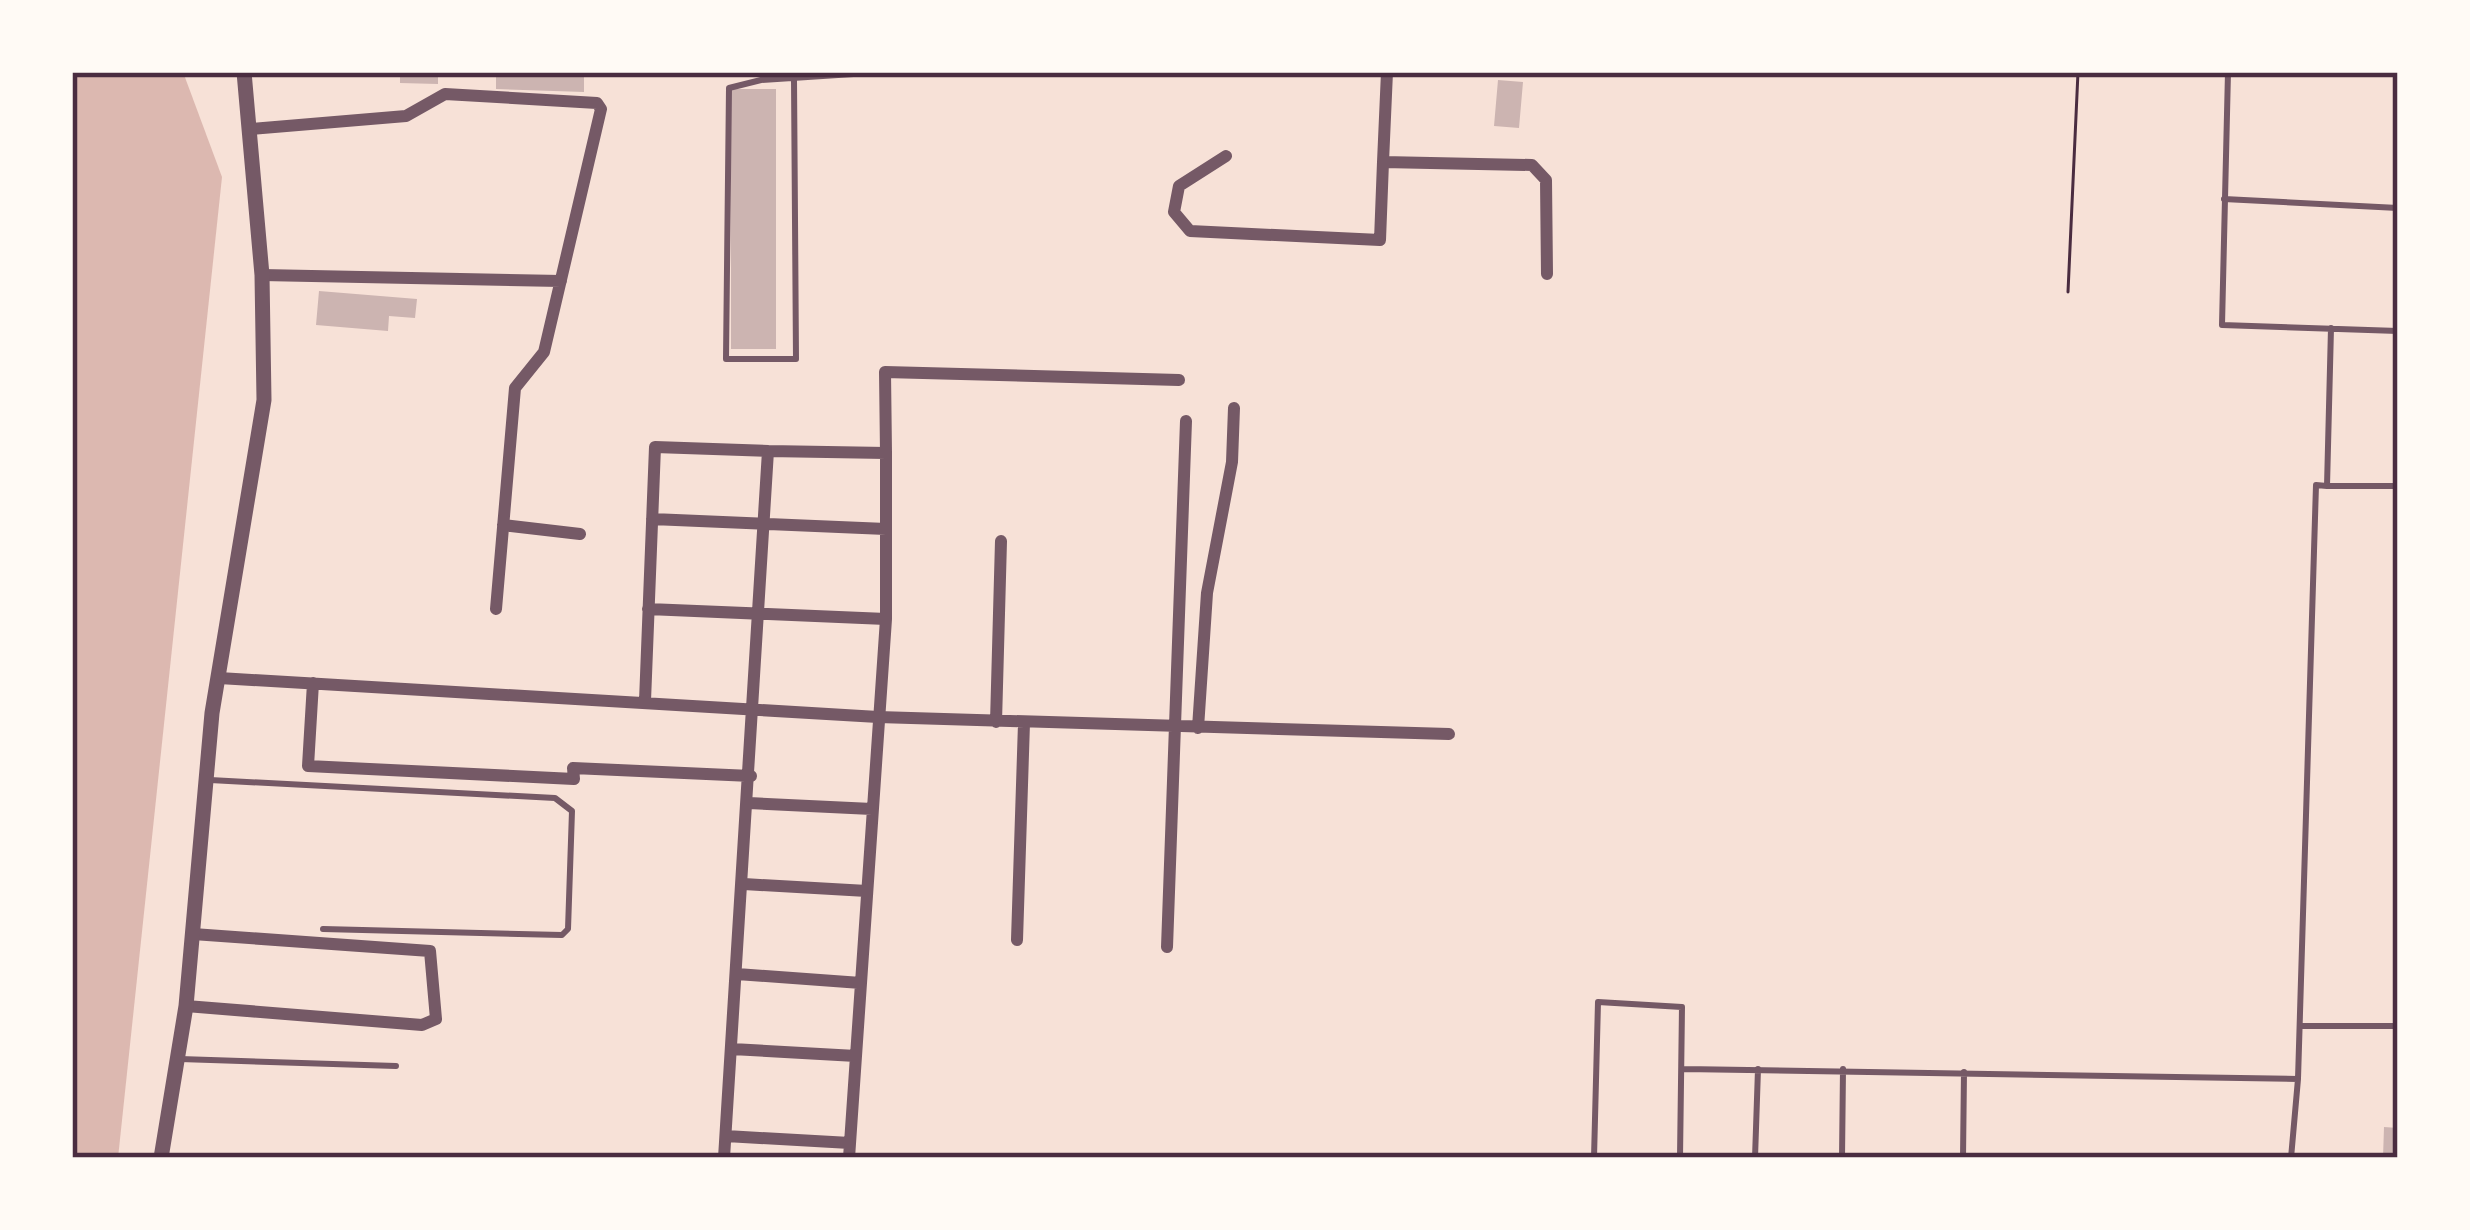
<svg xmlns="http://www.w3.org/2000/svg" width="2470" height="1230" viewBox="0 0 2470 1230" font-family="Inter,sans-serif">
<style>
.water{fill:#dcb8b0}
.building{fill:#ccb4b1}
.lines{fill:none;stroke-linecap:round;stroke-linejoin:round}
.path{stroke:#4a2c40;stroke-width:3}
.service{stroke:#755966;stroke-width:6}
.minor{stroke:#755966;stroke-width:12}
.tertiary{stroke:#755966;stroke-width:15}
.neatline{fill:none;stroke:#4a2c40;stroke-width:4.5}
</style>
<rect width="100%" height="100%" fill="#f7e1d7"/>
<path class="water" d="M72,72h111l39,105 -104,981h-46z"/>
<path class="building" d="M400,72h38v12l-38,-1z
M496,72h88v20l-88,-3z
M1498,80l25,2 -4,46 -25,-2z
M731,89h45v260h-45z
M319,291l98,8 -2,19 -26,-2 -1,15 -72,-6z
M2384,1127l14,1v30h-15z"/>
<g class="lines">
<path class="path" d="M2068,292l10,-220"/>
<path class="service" d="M2228,72l-6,253 176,6
M2349,72l49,2
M794,79l2,280h-70l3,-271 32,-8 123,-8
M2224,199l174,9
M2331,328l-4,158h71
M210,780l345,18 17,13 -4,118 -6,6 -239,-6
M2300,1026h98
M180,1059l216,7
M1684,1069l614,10 18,-594 11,1
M1963,1157l259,1
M1594,1158l4,-156 84,5 -2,151
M1755,1158l3,-89
M1842,1158l1,-89
M1963,1158l1,-86
M2291,1158l7,-79"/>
<path class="minor" d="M1387,72l-4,90 149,3 14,15 1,94
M250,129l156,-13 39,-22 152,9 4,6 -57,243 -29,36 -19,221
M1226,156l-47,30 -5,26 16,19 190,9 3,-78
M262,275l299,6
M886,453l-1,-81 294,8
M652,519l234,10v90l-37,539
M503,525l77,9
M648,609l238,10
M219,678l659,39 571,17
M313,683l-5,83 266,13 -1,-11 178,8
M645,701l10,-254 113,4
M996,722l5,-181
M1198,728l9,-135 25,-131 2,-54
M749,803l123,6
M744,884l123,7
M1017,940l7,-217
M1167,947l19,-526
M737,974l124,9
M186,1006l236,19 14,-6 -6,-68 -237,-17
M732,1049l124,7
M726,1136l124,7
M724,1158l44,-707 118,2v76"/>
<path class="tertiary" d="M161,1158l25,-152 26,-293 52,-313 -2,-125 -18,-203"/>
</g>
<rect width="2470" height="1230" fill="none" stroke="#fffaf5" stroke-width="150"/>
<rect x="75" y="75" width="2320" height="1080" class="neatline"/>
</svg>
